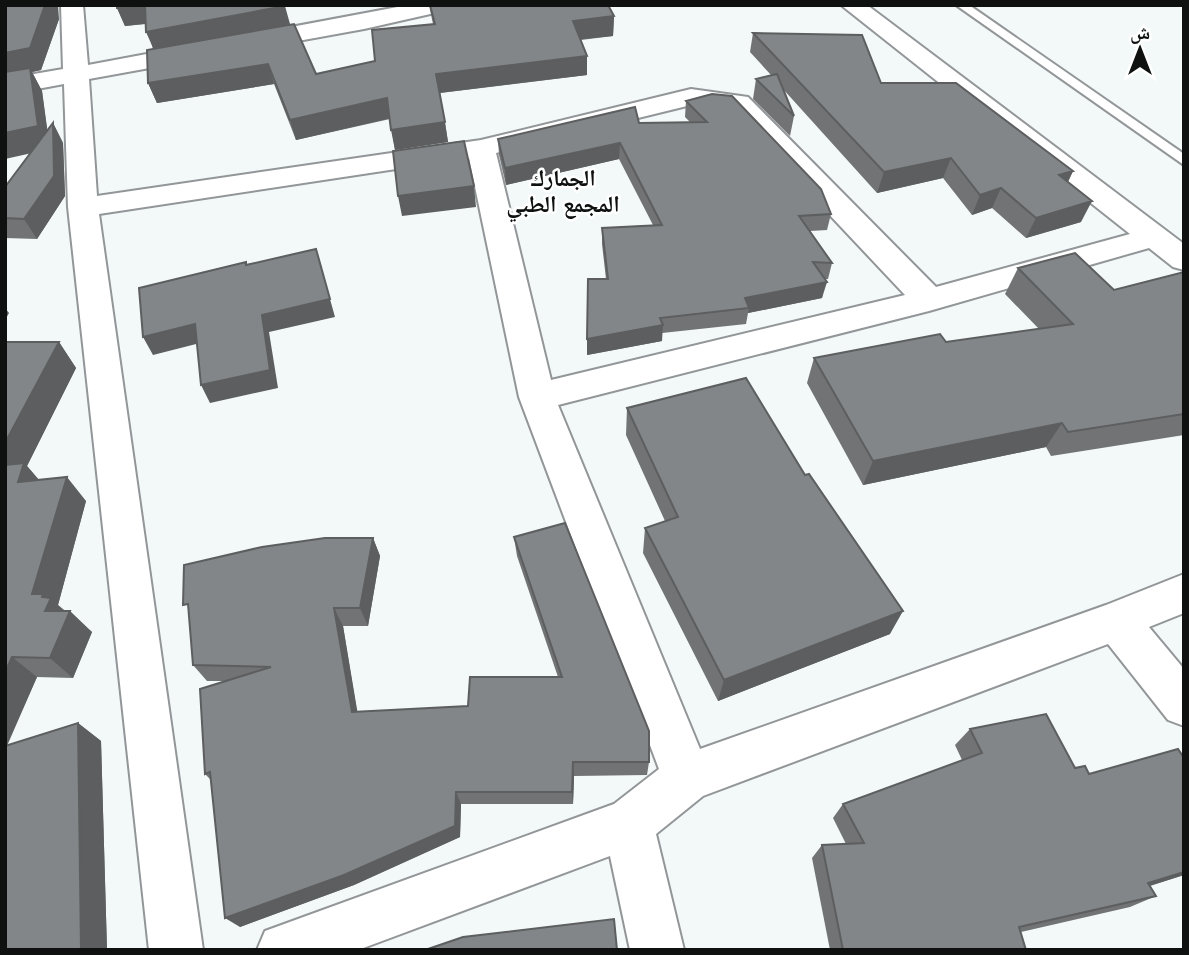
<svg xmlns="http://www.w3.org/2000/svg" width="1189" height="955" viewBox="0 0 1189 955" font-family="Montserrat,'Noto Naskh Arabic',sans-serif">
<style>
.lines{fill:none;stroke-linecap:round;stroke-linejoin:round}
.lane-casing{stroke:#929698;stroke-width:4}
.street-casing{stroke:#929698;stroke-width:4}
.lane{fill:#fff;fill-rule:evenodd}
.street{fill:#fff;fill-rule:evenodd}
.wall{fill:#717375}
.shaded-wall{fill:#5c5e5f}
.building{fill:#838688;stroke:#5c5e5f;stroke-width:2}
.labels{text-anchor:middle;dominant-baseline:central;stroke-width:5;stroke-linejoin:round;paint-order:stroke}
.far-district-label{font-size:23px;font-weight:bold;fill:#0f1111;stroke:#fff}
</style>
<rect width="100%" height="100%" fill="#f3f8f9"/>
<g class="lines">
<g class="lane-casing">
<path id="lane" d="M956,5h13l215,149v11z"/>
</g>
<g class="street-casing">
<path id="street" d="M61,5h22l5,60 320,-60h43l-3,5 -84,19 -275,50 8,117 384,-56 210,-51 57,8 188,190 194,-53 -289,-229h26l317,239v26l-11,-3 -24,-19 -220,63 -371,94 142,344 406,-144 78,-31v39l-35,14 35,42v57l-16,-6 -60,-76 -405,152 -47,38 28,116h-54l-20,-94 -252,94h-101l8,-19 349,-127 45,-35 -140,-372 -50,-239 -370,56 104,736h-54l-81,-743 -4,-123 -59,11v-16l58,-10zM691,105l40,5 174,185 -354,85 -55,-227z"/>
</g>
<use href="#lane" class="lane"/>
<use href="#street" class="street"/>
</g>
<path class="wall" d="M5,5l54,14 -18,51 -9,2 10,19 5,39 6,-7 10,20 2,53 -28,43 -32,-1v-51l25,-34z
M429,5h179l6,11 -1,20 -32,4 6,35 -147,18 8,49 -53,8 -5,-31 -94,21 -22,-56 -117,19 -9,-20 5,-34 -7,-25 -21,2 -8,-18 173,16 26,50 59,-13 58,-37z
M753,33l128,50 192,88 -5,11 13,40 -55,16 -34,-30 -20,7 -29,-37 -66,15 -94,-104 11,27 -4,20 -37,-37 3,-20 15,-4 -21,-23z
M686,101l145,113 -4,16 -17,1 22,32 -4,16h-3l-3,19 -74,15 -2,11 -84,9v8l-75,14 19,-76 -4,-35v-16l51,-3 -34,-66 -113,26 -7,-30 -1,-16 141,-16 51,-1 -5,-5z
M1018,268l96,22 70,-18v163l-133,21 -5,-9 -183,38 -56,-102 7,-25 132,-16 93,-13 -34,-35z
M5,342h54l17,26 -49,98 12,14 47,21 -28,104 34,27 -19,46 -36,-1 -30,69 71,-23 23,18 6,209h-102z
M627,408l178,67 85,159 -172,67 -75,-148 2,-25 20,-7 -39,-86z
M514,537l135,225 -2,13 -73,1 -1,28h-112l-1,33 -106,48 -114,42 -29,-147 -6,-6 20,-93h-18l-14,-16 180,-127 7,18 -12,70h-25l14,86 111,-6 90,-29 -41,-121z
M970,729l119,45 95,-16v117l-34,11 6,10 -26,11 -109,25 5,18h-196l-18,-92 10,-13 24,-1 -13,-26 10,-14 119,-44 -7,-15z"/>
<path class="shaded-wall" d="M45,5h13l1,14 -18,51 -9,2 10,19 8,58 -45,10v-106z
M145,5l7,18 -27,3 -8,-18z
M285,6l5,18 -136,26 -8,-18z
M614,16l-1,20 -40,4v-19z
M587,56v19l-148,18 -3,-19z
M268,64l6,20 -117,19 -9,-20z
M387,98l4,20 -95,22 -6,-20z
M445,122l3,20 -53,8 -4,-20z
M53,123l10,20 2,53 -28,43 -13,-20z
M620,143l-1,16 -113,26 -1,-17z
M951,158l-8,20 -66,15 7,-21z
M1073,171l-10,21 -4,-17z
M474,186l2,21 -74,9 -4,-20z
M1001,188l-9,20 -20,7 8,-20z
M1092,201l-11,21 -55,16 10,-20z
M316,249l19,68 -66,15 9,56 -68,15 -9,-18z
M827,282l-5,16 -74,15 1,-5 -4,-10z
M5,308l4,5 -4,7z
M195,324l9,18 -51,13 -10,-18z
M663,325l-1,16 -75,14v-16z
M59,342l17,26 -49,98 18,21 -40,-7v-37z
M1062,423l-16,24 -183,38 10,-24z
M67,477l19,24 -28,104 10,10 2,-4 22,21 -19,46 -23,-20 -5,-47 -13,-17z
M373,538l7,18 -12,70 -8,-18z
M334,608l9,18 17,101 -8,-15z
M903,611l-13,23 -172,67 6,-21z
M12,657l25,20 -32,72v-77z
M78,723l23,18 6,209h-26z
M573,762l1,14 -1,28 -1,-12z
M456,792l5,12 -1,33 -106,48 -114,42 -15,-9z
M1184,872v3l-61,19 25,-11z"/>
<path class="building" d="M5,5h40l-15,43 -25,5z
M117,5h26l-26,3z
M145,5h140v1l-139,26z
M430,5h178l6,11 -41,5 14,35 -151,18 9,48 -54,8 -4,-32 -97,22 -22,-56 -120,19 -1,-33 147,-26 22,50 59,-13 -3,-31 63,-6z
M753,33l109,2 19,48h75l117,88 -14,4 33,26 -56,17 -35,-30 -21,7 -29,-37 -67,14z
M30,68l8,58 -33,7v-61z
M777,74l17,42 -38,-37z
M712,94l20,2 89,93 10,25 -32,2 33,47 -19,-1 14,20 -82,16 4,10 -89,10 3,7 -76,14 1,-60h20l-6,-51 60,-3 -42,-82 -115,25 -7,-29 137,-32 4,16 68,-1 -21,-21z
M53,123l1,53 -30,43 -19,-1v-31z
M464,141l10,45 -76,10 -5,-45z
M316,249l14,50 -68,16 8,55 -69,15 -6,-61 -52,13 -4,-49 107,-26v3z
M1075,253l39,37 70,-18v142l-116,18 -6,-9 -189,38 -59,-103 126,-24 6,8 127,-18 -55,-56z
M5,342h54l-54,101z
M746,378l59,97 4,-1 94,137 -179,69 -79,-152 33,-11 -51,-109z
M24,463l-6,19 49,-5 -35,117h11l-1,3 9,1 -6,13h25l-20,47 -38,-1 -7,15v-207z
M565,523l84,208v31h-76l-1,30h-116l-1,34 -111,49 -119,43 -15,-146 -5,2 -5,-85 71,-22 -78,-2 -5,-61 -5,1 1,-40 78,-18 63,-9h48l-13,70h-26l18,104 116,-6 2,-29h92l-48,-140z
M1046,714l29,54 10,-2 4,8 89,-25 6,9v114l-36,11 8,13 -137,31 7,23h-183l-21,-105 42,-2 -21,-39 139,-51 -12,-24z
M78,723l3,227h-76v-204z
M614,919l3,31h-192l38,-13z"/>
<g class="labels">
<g class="far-district-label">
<text x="563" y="178">الجمارك<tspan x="563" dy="26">المجمع الطبي</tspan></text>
</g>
</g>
<rect width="1189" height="955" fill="none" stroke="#0f1111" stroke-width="14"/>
<g transform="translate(1140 49)" stroke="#ffffff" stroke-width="5" paint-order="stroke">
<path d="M0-5L12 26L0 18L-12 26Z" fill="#0f1111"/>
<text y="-10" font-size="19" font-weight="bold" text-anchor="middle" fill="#0f1111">ش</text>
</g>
</svg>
